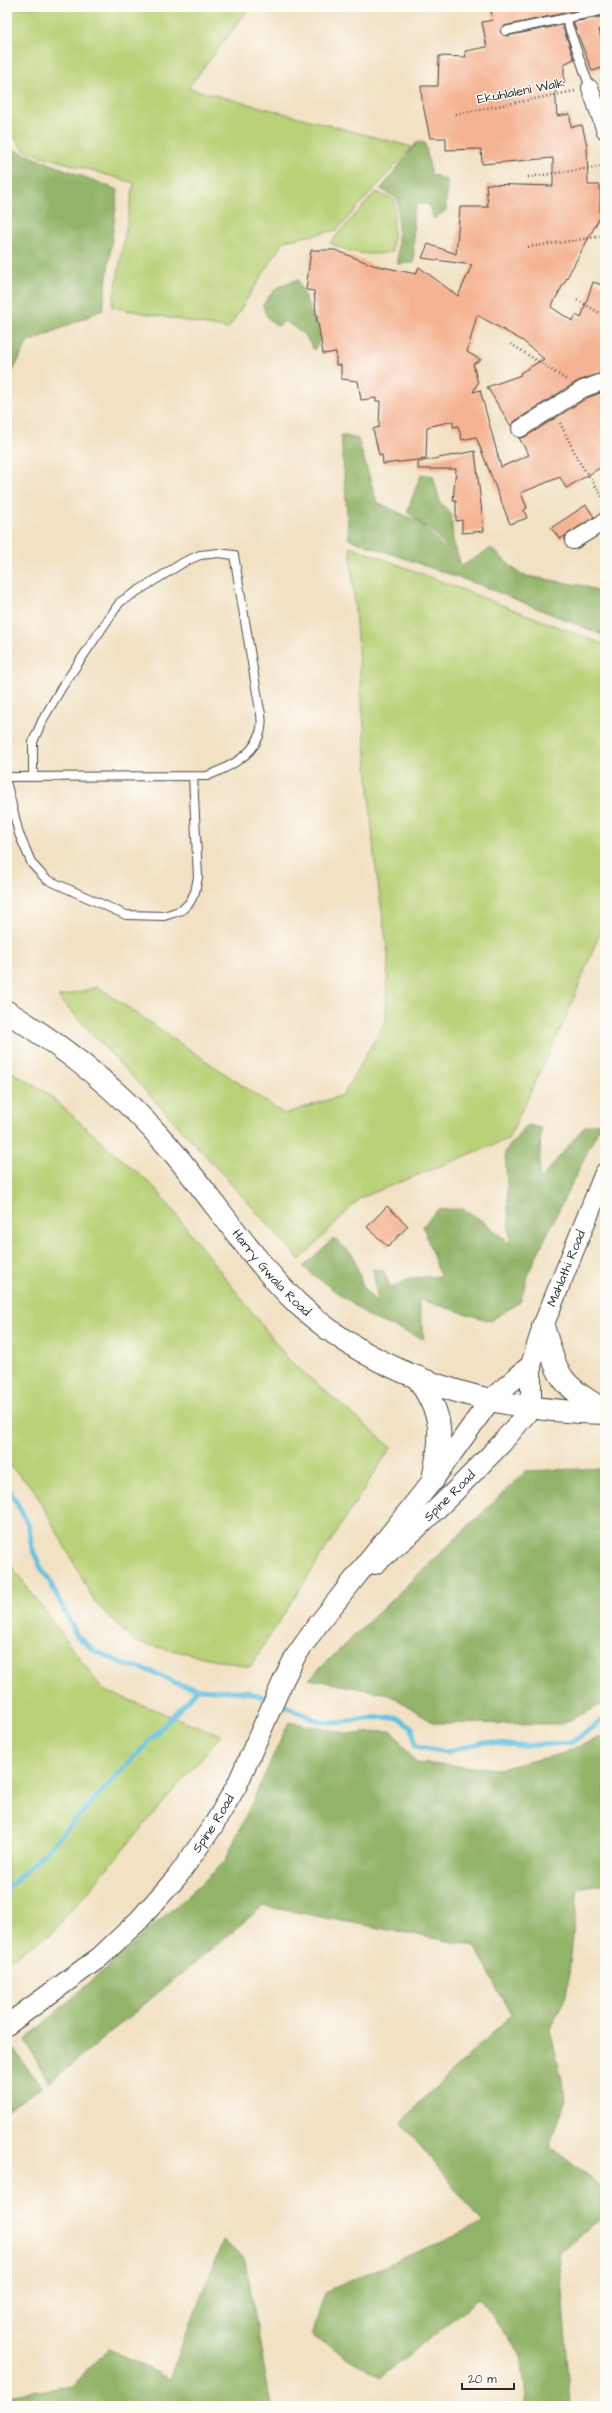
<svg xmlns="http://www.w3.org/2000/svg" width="612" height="2413" viewBox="0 0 612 2413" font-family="'Architects Daughter',sans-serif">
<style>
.green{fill:#b9d278;stroke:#727e52}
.forest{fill:#92b468;stroke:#5e704a}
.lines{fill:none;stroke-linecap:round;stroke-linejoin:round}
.stream{stroke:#64c1e2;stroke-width:5}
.building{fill:#f4b392}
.service-casing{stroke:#494642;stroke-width:10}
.minor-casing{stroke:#494642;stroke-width:18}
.tertiary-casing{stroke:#494642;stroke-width:22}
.secondary-casing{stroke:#494642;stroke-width:24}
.path{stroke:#494642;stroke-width:2.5;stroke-dasharray:1 3;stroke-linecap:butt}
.service{stroke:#fff;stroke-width:8}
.minor{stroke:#fff;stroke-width:16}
.tertiary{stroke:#fff;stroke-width:20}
.secondary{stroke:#fff;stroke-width:22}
.labels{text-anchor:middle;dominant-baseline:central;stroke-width:3;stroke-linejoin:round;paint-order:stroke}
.street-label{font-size:13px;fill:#2b2b2b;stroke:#fdfcf7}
</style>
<rect width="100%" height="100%" fill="#fdfcf7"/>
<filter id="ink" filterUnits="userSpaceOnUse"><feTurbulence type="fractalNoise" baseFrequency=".025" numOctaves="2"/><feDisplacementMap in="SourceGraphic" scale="8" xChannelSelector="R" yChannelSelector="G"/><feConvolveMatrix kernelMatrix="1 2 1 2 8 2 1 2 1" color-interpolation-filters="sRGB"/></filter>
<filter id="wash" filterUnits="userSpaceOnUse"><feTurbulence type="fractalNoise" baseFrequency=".012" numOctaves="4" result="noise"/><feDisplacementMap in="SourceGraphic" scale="16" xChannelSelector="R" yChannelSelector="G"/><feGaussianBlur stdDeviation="0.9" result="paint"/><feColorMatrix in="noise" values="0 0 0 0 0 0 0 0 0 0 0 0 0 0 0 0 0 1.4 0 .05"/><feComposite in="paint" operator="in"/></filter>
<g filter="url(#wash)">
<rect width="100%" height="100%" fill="#f2e1c3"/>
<path class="green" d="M7,7h243l-62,81 224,59 -75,83 -53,11 -56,88 -116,-22 22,-124 -109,-32 -18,-23z
M376,192l19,8 -3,52c-23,4 -41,2 -62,-9z
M350,546l255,99v275l-40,100 -57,119 -148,59 -60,62 -105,-116 -137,-147 40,-10 186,127 59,-19 43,-75 2,-65 -14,-100z
M7,1069l37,22 112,98 134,172 101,86 -141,220 -116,-25 -39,-40 -62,-114 -26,-25z
M7,1560l96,130 118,45 -170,199 -44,27z"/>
<path class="forest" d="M417,142l8,1 6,31 16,6 -1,30 -12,9 -6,-15h-11l-4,9 1,50 -16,1v-65l-17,-10z
M7,147l111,43 -15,120 -76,33 -20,40z
M298,280l14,35 12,18 -10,17 -9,-15 -20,-14 -7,5c-9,-6 -13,-10 -15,-21 9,-15 18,-22 35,-25z
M341,435l17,4 19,63 42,20 43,44 29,-18 30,27 64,11 20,9v41l-125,-51 -131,-46z
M421,474l12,2 7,26 11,12 2,27 7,21 -28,-30 -25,-20z
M602,1122l-72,147 -10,33 -30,19 -72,-22 6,40 -53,-21 -68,-51 31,-29 19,17 11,34 14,14 -5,-34 10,1 8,18 20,-10 29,-2 -17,-50 14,-16 27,-1 24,16 22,19 -5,-93 22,-26 14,3 -2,53 46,-55z
M605,1468v235l-44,21 -127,-1 -45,-29 -80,-15 217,-208z
M289,1722l62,12 41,-3 24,32 84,6 64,-16 41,-18v148l-27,5 -11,105 -17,36 16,69 -16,49 55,42v26l-46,38 12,153h-44l-6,-50 -42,-57 -99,79 -68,-42 13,-44 158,-69 -81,-100 18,-21 91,-87 -36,-69 -212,-40 -214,177 -24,-43 199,-177z
M14,2050l28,37 -35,23v-56z
M223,2240l22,20 26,146h-264v-10l64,-10 38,-37 60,30z"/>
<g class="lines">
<path class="stream" d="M7,1485l21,39 4,24 8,18 9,14 28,56 18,15 30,13 28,8 25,12 20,5 49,3 23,7
M277,1702l43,20 20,1 26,-5 30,-1 16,11 4,18 30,6 38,-10 33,4 54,-3 34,-25
M7,1889l39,-38 152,-162"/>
</g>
<g id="blocks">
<path class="building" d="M490,7h103l-89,19 -4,6 6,4 56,-11 12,34 -10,5v20l-9,1 2,31 13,-2 1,13 11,-2 5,21 1,39h12v32l-49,90 21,14 4,-6 5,3 12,-36 12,4v86l-27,9 -63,40 -4,5 -24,-39 34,-12 -1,-2 24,-14 -21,-18 -46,-26 -10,37 14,8 -8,4 5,19 -5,9 7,-2 21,77 28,-12 -10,-17 6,-1 62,-39 18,-7v38l-5,3 5,15v18l-39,23 -6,-11 -39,16 6,15 -3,2 3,8 -17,6 -34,-87 -14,3 -4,-14 -5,1v-6l-26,6 -1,32 -43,5 -1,-9h-3l-6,-26 6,-2 1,-26h-4v-3l-15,2 -3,-19 -17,-2v-14h-5v-13l-13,2 -5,-31 -1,1 -3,-33 -8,-1 5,-40h24l38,15 43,9 3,-7 39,29 14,-31 -50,-7 6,-14 28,10 4,-47h28l-2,-23 67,2v-28l-71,6 -1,-15 -35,1v-12h-16l-8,-38 -1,-14h17l1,-30 27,1 -1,-6 22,-4 -5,-25 11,-2z
M605,16v12l-6,1 6,28v10l-13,4 -19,-49z
M475,451l9,80 -22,2v-13l-6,1v-20h-3l3,-32h-38v-7z
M586,505l8,12 -34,22 -9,-11z
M387,1206l21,20 -20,21 -21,-20z"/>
</g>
</g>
<g filter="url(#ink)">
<use href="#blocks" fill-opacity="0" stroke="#494642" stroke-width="1"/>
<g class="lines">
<g class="service-casing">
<path id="service" d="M566,19l24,69
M505,31l100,-21
M7,777l200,-1c33,-13 64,-31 52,-71l-25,-150 -15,-2 -19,2 -16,7 -64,40 -58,85 -20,34 -9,21v35
M7,785l12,49 13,30 14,15 80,36 38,1 18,-6 8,-8 5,-10 3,-15 -5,-101"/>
</g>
<g class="minor-casing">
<path id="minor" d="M590,88l15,43
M520,429l63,-40 22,-8
M573,541l32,-20"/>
</g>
<g class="tertiary-casing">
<g id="tertiary">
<path id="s1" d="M375,1564l41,-35 38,-37 47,-48 30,-36v-43l12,-39 62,-153"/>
<path id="s2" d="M7,2025l93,-68 39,-37 38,-43 36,-51 24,-41 47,-106 11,-22 21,-30 117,-147 58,-81 40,-34"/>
</g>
</g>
<g class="secondary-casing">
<g id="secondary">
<path id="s3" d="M7,1012c61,37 114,80 161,134 44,51 81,110 129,157 80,76 201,109 308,110"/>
<path d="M543,1326c16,53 14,55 62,85"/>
<path d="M417,1377c28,42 25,55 16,103"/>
</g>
</g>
<path class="path" d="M456,114l119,-23
M528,177l77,-11
M528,247l77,-11
M577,300l28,16
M511,344l56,36
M560,423l20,40 25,37"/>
<use href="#service" class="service"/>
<use href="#minor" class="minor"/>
<use href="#tertiary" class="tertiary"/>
<use href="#secondary" class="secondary"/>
</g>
</g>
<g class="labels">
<g class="street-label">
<text transform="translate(521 91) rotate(-11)">Ekuhlaleni Walk</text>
<text stroke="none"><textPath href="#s1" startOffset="367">Mahlathi Road</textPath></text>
<text stroke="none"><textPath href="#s3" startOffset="374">Harry Gwala Road</textPath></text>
<text stroke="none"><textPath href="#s1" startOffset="101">Spine Road</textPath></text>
<text stroke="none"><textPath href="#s2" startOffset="291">Spine Road</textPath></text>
</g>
</g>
<rect width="612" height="2413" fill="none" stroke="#fdfcf7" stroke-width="24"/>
<path d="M462 2383v6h52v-6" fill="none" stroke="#2b2b2b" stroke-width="2"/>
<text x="468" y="2383" font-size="12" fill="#2b2b2b" stroke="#fdfcf7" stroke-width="3" paint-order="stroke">20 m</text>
</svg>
